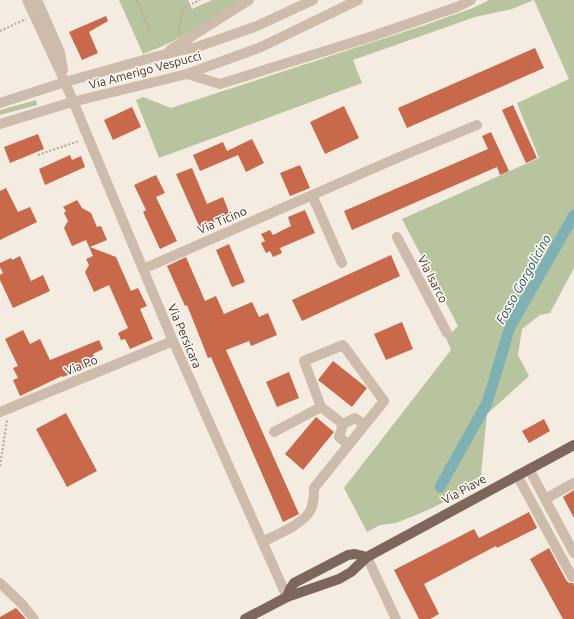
<svg xmlns="http://www.w3.org/2000/svg" width="574" height="619" viewBox="0 0 574 619" font-family="Ubuntu,sans-serif">
<style>
.green{fill:#b8c4a0}
.lines{fill:none;stroke-linecap:round;stroke-linejoin:round}
.canal{stroke:#7fb0b2;stroke-width:11}
.building{fill:#c8694b}
.path{stroke:#b9a596;stroke-width:2;stroke-dasharray:2 2;stroke-linecap:butt}
.minor{stroke:#cdbbac;stroke-width:10}
.major{stroke:#7d675c;stroke-width:10}
.labels{text-anchor:middle;dominant-baseline:central;stroke-width:3.5;stroke-linejoin:round;paint-order:stroke}
.street-label{font-size:12px;fill:#3b302b;stroke:#fbf5ee}
.water-label{font-size:13px;font-style:italic;fill:#1f5a5e;stroke:#fbf5ee}
</style>
<rect width="100%" height="100%" fill="#f4ebe1"/>
<path class="green" d="M119,0h69l4,9 20,-9h31c-32,20 -64,41 -100,54z
M489,0h45l-22,9 -37,8 -122,43 9,23 -203,75 -23,-58 7,-3 28,11 254,-83 48,-17z
M534,0h40v268l-24,45 -10,2 -18,14 -4,26 11,21 -42,38 -7,70 -52,26 -32,13 -16,2 -13,7 -23,-44 107,-138 -5,-12 12,-12 -56,-107 137,-61 -22,-55 52,-24z
M36,100l1,5 -37,10v-5z"/>
<g class="lines">
<path class="canal" d="M440,487l47,-84 23,-76 64,-112"/>
</g>
<path class="building" d="M106,16l2,5 -19,11 9,21 -16,7 -13,-28z
M535,48l9,20 -137,60 -9,-20z
M513,105l24,53 -11,5 -24,-53z
M344,106l15,32 -34,16 -15,-32z
M132,107l9,20 -28,13 -9,-20z
M491,132l18,39 -9,4 -3,-8 -145,63 -8,-19 144,-62 -6,-13z
M38,134l6,15 -34,14 -6,-16z
M252,139l12,24 -18,9 -8,-17 -38,16 -7,-16 30,-13 4,9z
M70,155l2,5 9,-4 4,11 -40,18 -6,-16z
M300,165l10,23 -20,8 -10,-23z
M192,168l15,36 16,-7 7,18 -30,13 -24,-54z
M156,175l9,18 -9,4 21,44 -17,8 -17,-37 3,-2 -12,-25z
M6,188l12,24 12,-5 7,15 -37,18v-49z
M77,200l5,8 9,5 6,14 4,-1 6,14 -17,7 26,10 15,34 7,-3 9,18 -7,3 13,30 -23,10 -5,-10 -4,1 -3,-7 10,-5 -19,-43 -15,7 -9,-20 4,-7 -3,-6 7,-3 -7,-16 -14,6 -8,-18 4,-7 -4,-8 2,-2 -3,-4z
M305,210l10,23 -35,15 2,5 -9,4 -3,-6 -4,2 -5,-10 4,-2 -4,-7 9,-4 3,5 18,-9 -3,-9z
M229,244l16,38 -13,5 -16,-37z
M391,255l9,21 -98,45 -10,-21z
M20,256l11,25 12,-6 7,16 -37,17 -13,-28v-5l3,-2 -3,-6v-4l11,-5 1,2z
M186,257l19,44 11,-5 8,18 28,-12 7,15 9,-4 9,22 -26,11 -2,-5 -23,9 73,164 -16,8 -72,-165 -3,1 -21,-53 -2,1 -18,-40z
M402,322l11,27 -27,11 -12,-26z
M23,330l7,14 10,-5 10,21 49,-20 4,9 -10,5 4,9 -34,14 -1,-1 -42,20 -7,-16 5,-2 -5,-10 5,-2 -13,-27z
M333,361l34,27 -15,19 -34,-27z
M289,372l10,26 -22,9 -11,-25z
M66,413l31,58 -30,16 -31,-58z
M316,417l18,15 -31,38 -18,-16z
M544,419l6,12 -21,12 -7,-12z
M574,490v28l-11,-21z
M529,512l8,16 -40,20 -1,-2 -72,38 15,30 -9,5h-11l-25,-49 80,-41 5,9z
M549,548l17,32 3,3h4l1,3v33h-11l-33,-60z
M16,608l10,11h-26v-2z"/>
<g class="lines">
<path class="path" d="M137,0l13,31
M0,31l26,-12
M180,33l-2,-3 5,-22 17,-8
M38,155l41,-14
M0,466l7,-46"/>
<path class="minor" d="M27,0l38,82 108,259 114,256
M37,0l23,52 3,18
M170,50l79,-50
M187,74l33,10 150,-47 87,-30 14,-7
M0,103l65,-21 93,-26 42,-10 57,-20 56,-26
M0,124l72,-22 115,-28 74,-27 97,-47
M312,195l30,68
M397,237l50,96
M143,269l254,-111 80,-33
M0,412l173,-71
M274,432l47,-25
M349,445l-10,-8 4,-13 12,-6 10,7
M529,469l45,84
M517,475l55,102
M545,499l29,-16
M262,542c14,-7 41,-18 48,-31 4,-7 4,-15 4,-23l70,-87 -41,-56 -39,16 17,46 22,17
M367,557l29,62
M0,583l22,21 12,15"/>
<path class="major" d="M287,597l3,-8 4,-6 54,-28 7,-1 12,3
M245,619l42,-22 52,-18 12,-7 16,-15 207,-112"/>
</g>
<g class="labels">
<g class="street-label">
<text transform="translate(145 70) rotate(-15)">Via Amerigo Vespucci</text>
<text transform="translate(222 220) rotate(-23)">Via Ticino</text>
<text transform="translate(433 279) rotate(63)">Via Isarco</text>
<text transform="translate(185 336) rotate(67)">Via Persicara</text>
<text transform="translate(81 365) rotate(-22)">Via Po</text>
<text transform="translate(464 489) rotate(-29)">Via Piave</text>
</g>
<g class="water-label">
<text transform="translate(523 279) rotate(-61)">Fosso Gorgolicino</text>
</g>
</g>
</svg>
